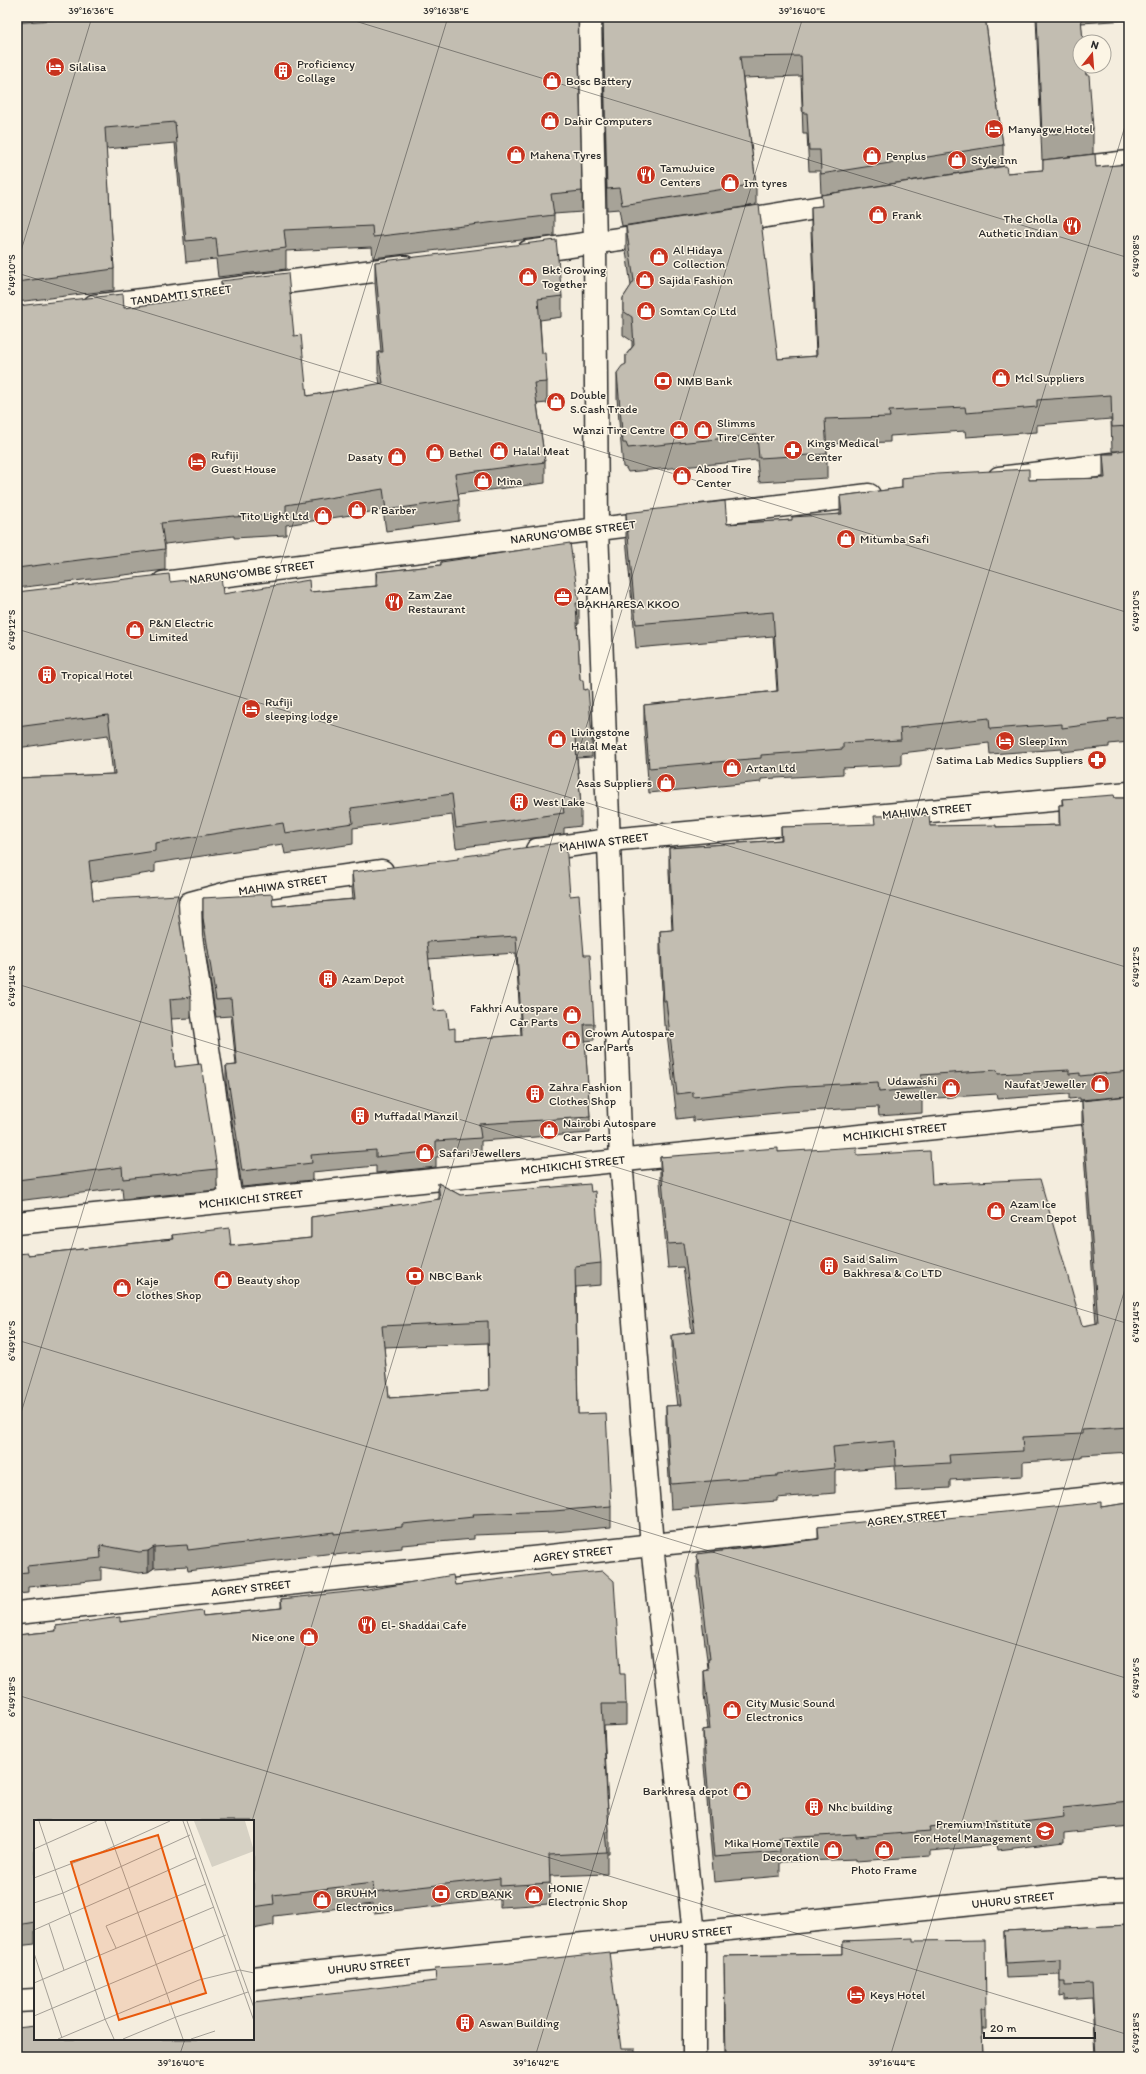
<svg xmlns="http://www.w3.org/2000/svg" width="1146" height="2074" viewBox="0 0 1146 2074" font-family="Itim,sans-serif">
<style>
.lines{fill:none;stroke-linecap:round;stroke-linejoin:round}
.street-casing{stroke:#2b2b2b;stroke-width:25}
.secondary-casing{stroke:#2b2b2b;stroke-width:25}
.street{stroke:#fcf5e5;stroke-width:22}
.secondary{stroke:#fcf5e5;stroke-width:22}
.wall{fill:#a7a398;stroke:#2b2b2b;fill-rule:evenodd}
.shaded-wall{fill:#88847c;stroke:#2b2b2b}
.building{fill:#c2bdb1;stroke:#2b2b2b;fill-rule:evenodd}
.ticks{fill:none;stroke:#2b2b2b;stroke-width:1;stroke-opacity:0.45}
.labels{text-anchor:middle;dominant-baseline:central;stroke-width:3;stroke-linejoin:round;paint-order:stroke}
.poi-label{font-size:12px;fill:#2b2b2b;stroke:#fcf5e5;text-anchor:start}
.street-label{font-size:12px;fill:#2b2b2b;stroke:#fcf5e5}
.inset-road{fill:none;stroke:#a49f96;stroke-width:1}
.view{fill:#e8590c;fill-opacity:0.15;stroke:#e8590c;stroke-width:2}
.inset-edge{fill:none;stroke:#2b2b2b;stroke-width:2}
.neatline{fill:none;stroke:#2b2b2b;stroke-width:1.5}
.ticks-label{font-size:10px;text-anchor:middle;fill:#2b2b2b}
</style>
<rect width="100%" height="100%" fill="#f4edde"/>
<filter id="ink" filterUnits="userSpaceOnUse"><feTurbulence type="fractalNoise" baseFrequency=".025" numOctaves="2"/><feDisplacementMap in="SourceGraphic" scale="8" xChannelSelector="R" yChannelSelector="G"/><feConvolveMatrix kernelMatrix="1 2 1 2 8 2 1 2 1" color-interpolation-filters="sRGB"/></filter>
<g filter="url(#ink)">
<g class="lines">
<g class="street-casing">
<path id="street" d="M590,17l5,226 2,286 24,631 31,385 42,389v123
M1066,169l63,-7
M730,222l110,-18
M528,252l127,-18
M94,306l311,-39
M999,478l130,-16
M697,516l172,-21
M163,583l492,-61
M537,850l72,-10 520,-47
M231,1201l-40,-265 -1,-33 41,-11 151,-21
M17,1223l1112,-115
M17,1613l1112,-119"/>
</g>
<g class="secondary-casing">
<path id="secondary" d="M253,1978l847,-87 29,-1
M17,2001l18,-1"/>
</g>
<use href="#street" class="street"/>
<use href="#secondary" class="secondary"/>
</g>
<path class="wall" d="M17,17h25l-25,2z
M603,17h382l18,128v21l-182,29 -1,-24h-11l-2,-37h-4l-2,-58 -58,2 13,106v21l-134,21 -3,-17 -12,1z
M1036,17h93v3l-48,3 5,52 7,54v25l-51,6z
M17,23l565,168v21l-28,2v22l-181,22 -1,-11 -86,4v18l-68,8 -2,-18 -30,3 -11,-119 -69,6 8,120v21l-97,12z
M1043,160l53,7 33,-3v578l-20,2v3l-47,5v-3l-72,5 -1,-11 -88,10v12l-58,3v6l-82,5v3l-112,11 -5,-64v-24l133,-14 -4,-55 -137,12 -10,-110v-25l101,11 65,-4 48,-6v-18l62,-8v-10l127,2 74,-2v-24h10l5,-3h-6l-1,-32 -74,6v7l-71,5 -1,-6 -75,5v6l-63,2v34l-68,4 -2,-22 -129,12 -2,-4 -3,-1 -6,-69v-25l9,-8v-10l6,-8v-6l-9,-6v-37l8,-12 -5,-35v-25l152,133 38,-3 -5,-125v-24l10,-1 186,-33 36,-3z
M375,262l187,34v21l-22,3 2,33 5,29v21l-10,1 8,58v21l-87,11 1,6v21l-73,10 -3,-21 -97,15v10l-52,3v-2l-69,8v26l-148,18v-282l107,2 97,-13v-14l73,55 13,60 73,-12 -2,-11v-21h3l-6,-69z
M441,562l138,41v21h-2l3,56 4,10 8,46v21l-15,1 4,47v21l-17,2v6l-108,14 -4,-33 -99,13v16l-68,10 -2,-10 -128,19v9l-64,10 2,18 86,17 12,80v21l-20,1 4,48 42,102v21l-94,9 -1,-11 -105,13v-423l96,-4 -5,-39 -91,13v-156l153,-10 53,12 87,-2 66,-6v-14l65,-7z
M1115,798h14v298l-49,4v-2l-11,1v-5l-71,5 -1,-5 -75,5v14l-43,3 -1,-9 -90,5 -95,9v-4l-16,2 -11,-94h-2l-4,-70v-24l12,-1 -3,-57v-25l112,-8v-13l149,-1 66,1 63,-2v-20h3v-6z
M352,872l218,24 14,59 10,69v16l-9,1 5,76v16l-109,8v13l-45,3v10l-60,6v-7l-64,6v8l-70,7 -16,-105v-16l10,-1 -5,-49 -15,1 -13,-82v-37l70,8 80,-7 -1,-11zM516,953l5,82 -66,5 -6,-11 -15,-18 -6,-52z
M1129,1096v356l-47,3v3l-59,4v14l-73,4v8l-54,3 -1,-25 -60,5v22l-58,5v3l-106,8 -5,-78v-25h12l-6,-47v-24l20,-3 -9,-65 -15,1 -8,-86v-25l118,-5 79,3 75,29 150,142 14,-2 -14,-199v-24z
M438,1183l22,12 141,68v22l-25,2 2,127 33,92v21l-57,5 -80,3v4l-72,6v3l-68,7v-2l-146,18 -1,-5 -33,2 -6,4 -9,1 -38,-6v13l-73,7v6l-11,1v-340l11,1 144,-16v-4l59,11 80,-8v-21l127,-17zM488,1343l1,47 -100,8 -5,-51z
M1129,1503v323l-65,7v9l-66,8 -1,-5 -67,6v5l-74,5v-2l-76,3v14l-66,6 -11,-128v-24l5,-1 -4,-34v-24l4,-1v-2l-11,-89v-25l121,-15v-12l52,-1 231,-19z
M550,1576l70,98 6,30v21l-22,1 5,106v21h-2v21l-57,2v28l-50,3v-8l-126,14 -1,-9 -99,12v9l-21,4v-108h-218v123l-18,2v-311l39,-4v-5l147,-10 78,-8v-9l174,-14z
M1129,1925v132h-34l-3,-59 -27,2v-5l-5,1v-21l-54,2 -2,-32v-14z
M843,1941h70l73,68v20h-4l1,28h-258l-1,-101 119,-2z"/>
<path class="shaded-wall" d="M154,1547v21l-6,4v-21z"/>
<path class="building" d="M85,17h493l4,174 -31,3 3,21 -181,22 -1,-11 -88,4 2,18 -68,9 -2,-19 -30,3 -11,-119 -70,6 9,141 -97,13v-259z
M603,17h382l18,128 -182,29 -1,-24h-11l-2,-37h-4l-2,-57 -61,1 16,127 -134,21 -3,-17 -12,1z
M1037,17h44l2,25h-3v24h5l1,9h3l4,54 -51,6z
M1095,154l1,13 33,-3v262l-17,1 -1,-32 -74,5v7l-71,6 -1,-6 -76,4 1,6 -65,2 2,35 -68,4 -2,-23 -129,13 -2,-5h-3l-6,-70 5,-7 4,-2v-9l8,-10 -2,-28 -9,-6v-13l11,-17 -8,-55 133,-21 19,154 39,-3 -6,-149 11,-1 -1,-11 185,-29 1,7 36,-3v-10z
M556,240l6,56 -24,3 4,54h3l2,29 -13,1 11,79 -90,12 4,26 -73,10 -3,-21 -97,16v9l-52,3v-1l-73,7 4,26 -148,19v-262l106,-12 1,14 98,-14 -1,-13 67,-8 6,63 7,-1 6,61 76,-13 -5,-31h5l-8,-90z
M1129,449v268l-21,2 1,3 -47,6v-4l-72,5 -1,-11 -89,10 1,12 -58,3v6l-82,6v3l-112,10 -5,-63 134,-14 -5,-79 -137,12 -10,-111 99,-12 2,23 65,-4v-3l50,-3 -2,-18 62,-8v-10l35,-4 92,-5v11l76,-2 -2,-24h11l-1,-2z
M570,543l9,60h-3l4,77h3l1,10 4,-1 4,47 -17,1 6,68 -18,2 1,6 -108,15 -4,-34 -101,14 2,15 -68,10 -2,-10 -128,20v8l-66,10 4,39 85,-5 1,22 12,80 -21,2 5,68 26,-3 16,105 -94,10 -1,-12 -105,13v-402l98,-4 -7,-59 -91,12v-135l152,-18 1,8 51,-6 2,18 86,-14 1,12 68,-6 -2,-14 65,-7v-3z
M1114,795l1,3h14v273l-49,5v-3l-11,1v-4l-71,4 -1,-4 -76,5 1,13 -43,4 -1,-10 -90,5 -95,10v-5l-16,2 -11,-93h-2l-4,-70 13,-1 -4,-82 113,-8 -1,-13 94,-3 -1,-8 55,-1 1,11 66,-1v2l64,-2 -1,-20h4l-1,-6z
M566,842l4,54 9,-1 5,60h6l4,69h-10l6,93 -111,7 2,14 -45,3v10l-60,6v-7l-65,5 1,8 -70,8 -16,-105 11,-1 -6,-66 -15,1 -13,-82v-20l69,-4 1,12 82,-7 -3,-27 106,-13v-2zM516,936l6,99 -67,5v-12l-6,1 -2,-19 -13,1 -7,-69z
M1129,1096v331l-47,3v4l-60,3 1,14 -74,4 1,8 -54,3 -1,-25 -62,6 2,21 -58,6v2l-106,8 -5,-78 15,-1 -9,-70 23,-3 -12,-89 -15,1 -8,-87 118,-9v4l79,-5v8l73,-4 2,33 108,-5 42,147 16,-3 -16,-222z
M438,1183l22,12 130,-11 1,8 4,-1 6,72 -26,3 3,148 28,-1 5,93 -57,5 -81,3 1,3 -72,7v3l-68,7v-2l-146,18 -1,-5 -33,2 -6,4 -9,1 -39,-7 1,13 -74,8 1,6 -11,1v-319l11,-1v2l145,-16 -1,-4 57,-7 2,18 80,-8v-21l129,-18zM488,1321l1,69 -100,8 -7,-72z
M1101,1502v5l28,-4v298l-66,7 1,9 -66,8 -1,-5 -68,7 1,4 -74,6v-3l-77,4 1,14 -66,5 -11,-127 7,-1 -6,-58 5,-1 -1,-11h2l-13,-105 122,-15 -1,-12 52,-6v5z
M603,1571l11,10 6,93h5l1,30h-24l7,128h-4l2,20 -58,3 1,28 -50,3v-8l-126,14 -1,-9 -100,12 1,9 -21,3v-86h-218v101l-18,3v-290l39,-4v-5l64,-9v5l82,-11 1,5 79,-8 -1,-9 86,-9 86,-15 2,10 94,-12 1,3z
M1129,1925v132h-33l-4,-73 -27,1v-4h-5v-21l-54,3 -2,-32z
M913,1938v3l72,-1 1,69h-5l2,48h-257l-2,-101 119,-2v-13z
M609,1952l12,97h14v8h-618v-29l18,-2v13h218v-37l183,-21 -1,-13 67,-4z"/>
</g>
<path class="ticks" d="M342,17l787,241M17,264l75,-247M17,273l1112,340M17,629l1112,339M17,984l1112,340M17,1340l1112,339M17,1426l431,-1409M17,1695l1112,340M252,1821l551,-1804M17,2051l21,6M179,2057l6,-18M535,2057l594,-1944M890,2057l239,-781"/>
<defs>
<g id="hotel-disc" transform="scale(1)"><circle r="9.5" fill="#c8321e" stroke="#fcf5e5"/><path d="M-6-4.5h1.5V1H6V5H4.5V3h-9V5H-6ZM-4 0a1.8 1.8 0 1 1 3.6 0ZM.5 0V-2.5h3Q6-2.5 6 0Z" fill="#fff"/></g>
<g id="building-disc" transform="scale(1)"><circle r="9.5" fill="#c8321e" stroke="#fcf5e5"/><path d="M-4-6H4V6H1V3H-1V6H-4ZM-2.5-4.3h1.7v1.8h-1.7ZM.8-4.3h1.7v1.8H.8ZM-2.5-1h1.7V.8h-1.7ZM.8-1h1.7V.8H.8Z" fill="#fff"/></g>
<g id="shop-disc" transform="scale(1)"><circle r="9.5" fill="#c8321e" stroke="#fcf5e5"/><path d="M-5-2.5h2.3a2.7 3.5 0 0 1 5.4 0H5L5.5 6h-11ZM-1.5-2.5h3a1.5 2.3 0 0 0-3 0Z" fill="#fff"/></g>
<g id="restaurant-disc" transform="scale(1)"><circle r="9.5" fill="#c8321e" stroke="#fcf5e5"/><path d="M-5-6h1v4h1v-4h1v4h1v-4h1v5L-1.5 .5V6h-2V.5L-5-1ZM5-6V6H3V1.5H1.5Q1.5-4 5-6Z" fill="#fff"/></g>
<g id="bank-disc" transform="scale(1)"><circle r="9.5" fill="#c8321e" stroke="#fcf5e5"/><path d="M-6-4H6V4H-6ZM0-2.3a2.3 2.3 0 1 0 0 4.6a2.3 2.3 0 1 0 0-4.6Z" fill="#fff"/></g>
<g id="pharmacy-disc" transform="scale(1)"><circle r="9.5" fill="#c8321e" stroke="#fcf5e5"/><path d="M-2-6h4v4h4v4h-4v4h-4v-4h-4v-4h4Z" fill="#fff"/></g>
<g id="office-disc" transform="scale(1)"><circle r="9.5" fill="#c8321e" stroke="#fcf5e5"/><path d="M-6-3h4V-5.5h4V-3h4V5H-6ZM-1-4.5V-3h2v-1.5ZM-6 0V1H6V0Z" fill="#fff"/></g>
<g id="university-disc" transform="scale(1)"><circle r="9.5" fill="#c8321e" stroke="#fcf5e5"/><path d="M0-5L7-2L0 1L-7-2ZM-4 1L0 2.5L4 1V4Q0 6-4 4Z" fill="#fff"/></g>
</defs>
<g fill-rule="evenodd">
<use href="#hotel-disc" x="55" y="67"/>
<use href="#building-disc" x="283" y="71"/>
<use href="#shop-disc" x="552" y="81"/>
<use href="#shop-disc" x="550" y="121"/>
<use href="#hotel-disc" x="994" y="129"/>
<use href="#shop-disc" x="516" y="155"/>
<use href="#shop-disc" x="872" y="156"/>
<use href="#shop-disc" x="957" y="160"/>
<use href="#restaurant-disc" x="646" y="175"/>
<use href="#shop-disc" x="730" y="183"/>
<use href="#shop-disc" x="878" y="215"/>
<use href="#restaurant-disc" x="1072" y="226"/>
<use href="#shop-disc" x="659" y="257"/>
<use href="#shop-disc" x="528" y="277"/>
<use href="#shop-disc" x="645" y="280"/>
<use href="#shop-disc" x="646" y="311"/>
<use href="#shop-disc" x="1001" y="378"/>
<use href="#bank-disc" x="663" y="381"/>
<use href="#shop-disc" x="556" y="402"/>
<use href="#shop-disc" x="679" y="430"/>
<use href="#shop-disc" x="703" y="430"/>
<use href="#pharmacy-disc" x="793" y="450"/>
<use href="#shop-disc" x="499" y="451"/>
<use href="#shop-disc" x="435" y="453"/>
<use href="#shop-disc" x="397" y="457"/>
<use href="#hotel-disc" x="197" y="462"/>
<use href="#shop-disc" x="682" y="476"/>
<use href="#shop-disc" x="483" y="481"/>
<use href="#shop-disc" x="357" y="510"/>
<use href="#shop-disc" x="323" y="516"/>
<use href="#shop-disc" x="846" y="539"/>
<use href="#office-disc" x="563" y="597"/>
<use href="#restaurant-disc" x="394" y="602"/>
<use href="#shop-disc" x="135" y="630"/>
<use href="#building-disc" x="47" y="675"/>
<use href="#hotel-disc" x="251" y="709"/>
<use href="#shop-disc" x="557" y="739"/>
<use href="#hotel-disc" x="1005" y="741"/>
<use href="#pharmacy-disc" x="1097" y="760"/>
<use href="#shop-disc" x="732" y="768"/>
<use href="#shop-disc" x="666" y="783"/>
<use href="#building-disc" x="519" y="802"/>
<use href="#building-disc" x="328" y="979"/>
<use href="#shop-disc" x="572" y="1015"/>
<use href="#shop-disc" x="571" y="1040"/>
<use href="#shop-disc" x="1100" y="1084"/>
<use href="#shop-disc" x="951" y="1088"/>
<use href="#building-disc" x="535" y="1094"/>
<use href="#building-disc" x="360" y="1116"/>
<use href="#shop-disc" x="549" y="1130"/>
<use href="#shop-disc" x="425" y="1153"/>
<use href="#shop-disc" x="996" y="1211"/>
<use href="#building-disc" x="829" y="1266"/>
<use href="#bank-disc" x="415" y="1276"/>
<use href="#shop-disc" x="223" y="1280"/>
<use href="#shop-disc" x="122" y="1288"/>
<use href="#restaurant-disc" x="367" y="1625"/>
<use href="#shop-disc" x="309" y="1637"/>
<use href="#shop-disc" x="732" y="1710"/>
<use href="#shop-disc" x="742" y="1791"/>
<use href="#building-disc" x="814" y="1807"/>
<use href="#university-disc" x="1045" y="1831"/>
<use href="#shop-disc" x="833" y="1850"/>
<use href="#shop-disc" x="884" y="1850"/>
<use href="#bank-disc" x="441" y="1894"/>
<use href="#shop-disc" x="534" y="1895"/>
<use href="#shop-disc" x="322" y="1900"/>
<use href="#hotel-disc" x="856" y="1995"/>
<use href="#building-disc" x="465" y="2023"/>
</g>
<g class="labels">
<g class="poi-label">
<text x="297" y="64">Proficiency<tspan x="297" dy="14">Collage</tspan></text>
<text x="69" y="67">Silalisa</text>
<text x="566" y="81">Bosc Battery</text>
<text x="564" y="121">Dahir Computers</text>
<text x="1008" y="129">Manyagwe Hotel</text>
<text x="530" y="155">Mahena Tyres</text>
<text x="886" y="156">Penplus</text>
<text x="971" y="160">Style Inn</text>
<text x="660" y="168">TamuJuice<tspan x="660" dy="14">Centers</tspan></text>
<text x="744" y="183">Im tyres</text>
<text x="892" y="215">Frank</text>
<text x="1058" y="219" text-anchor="end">The Cholla<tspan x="1058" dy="14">Authetic Indian</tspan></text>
<text x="673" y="250">Al Hidaya<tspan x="673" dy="14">Collection</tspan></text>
<text x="542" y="270">Bkt Growing<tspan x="542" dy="14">Together</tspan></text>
<text x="659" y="280">Sajida Fashion</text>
<text x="660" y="311">Somtan Co Ltd</text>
<text x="1015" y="378">Mcl Suppliers</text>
<text x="677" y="381">NMB Bank</text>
<text x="570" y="395">Double<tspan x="570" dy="14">S.Cash Trade</tspan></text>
<text x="717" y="423">Slimms<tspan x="717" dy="14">Tire Center</tspan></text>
<text x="665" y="430" text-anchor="end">Wanzi Tire Centre</text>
<text x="807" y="443">Kings Medical<tspan x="807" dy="14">Center</tspan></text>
<text x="513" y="451">Halal Meat</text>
<text x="449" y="453">Bethel</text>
<text x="211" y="455">Rufiji<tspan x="211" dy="14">Guest House</tspan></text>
<text x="383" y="457" text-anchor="end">Dasaty</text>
<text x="696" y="469">Abood Tire<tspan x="696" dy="14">Center</tspan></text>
<text x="497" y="481">Mina</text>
<text x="371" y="510">R Barber</text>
<text x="309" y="516" text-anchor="end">Tito Light Ltd</text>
<text x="860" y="539">Mitumba Safi</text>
<text x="577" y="590">AZAM<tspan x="577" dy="14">BAKHARESA KKOO</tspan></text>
<text x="408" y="595">Zam Zae<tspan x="408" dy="14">Restaurant</tspan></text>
<text x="149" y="623">P&amp;N Electric<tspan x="149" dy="14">Limited</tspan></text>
<text x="61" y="675">Tropical Hotel</text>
<text x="265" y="702">Rufiji<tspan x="265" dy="14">sleeping lodge</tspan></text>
<text x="571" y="732">Livingstone<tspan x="571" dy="14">Halal Meat</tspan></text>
<text x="1019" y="741">Sleep Inn</text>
<text x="1083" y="760" text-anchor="end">Satima Lab Medics Suppliers</text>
<text x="746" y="768">Artan Ltd</text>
<text x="652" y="783" text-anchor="end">Asas Suppliers</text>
<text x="533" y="802">West Lake</text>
<text x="342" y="979">Azam Depot</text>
<text x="558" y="1008" text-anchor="end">Fakhri Autospare<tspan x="558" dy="14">Car Parts</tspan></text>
<text x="585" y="1033">Crown Autospare<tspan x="585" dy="14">Car Parts</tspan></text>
<text x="937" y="1081" text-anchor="end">Udawashi<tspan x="937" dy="14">Jeweller</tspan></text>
<text x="1086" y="1084" text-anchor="end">Naufat Jeweller</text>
<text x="549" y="1087">Zahra Fashion<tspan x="549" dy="14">Clothes Shop</tspan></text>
<text x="374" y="1116">Muffadal Manzil</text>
<text x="563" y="1123">Nairobi Autospare<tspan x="563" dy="14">Car Parts</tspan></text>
<text x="439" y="1153">Safari Jewellers</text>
<text x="1010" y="1204">Azam Ice<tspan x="1010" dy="14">Cream Depot</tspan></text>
<text x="843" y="1259">Said Salim<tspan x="843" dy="14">Bakhresa &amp; Co LTD</tspan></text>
<text x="429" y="1276">NBC Bank</text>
<text x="237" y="1280">Beauty shop</text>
<text x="136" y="1281">Kaje<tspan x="136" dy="14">clothes Shop</tspan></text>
<text x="381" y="1625">El- Shaddai Cafe</text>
<text x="295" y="1637" text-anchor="end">Nice one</text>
<text x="746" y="1703">City Music Sound<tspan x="746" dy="14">Electronics</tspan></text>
<text x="728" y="1791" text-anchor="end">Barkhresa depot</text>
<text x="828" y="1807">Nhc building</text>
<text x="1031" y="1824" text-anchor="end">Premium Institute<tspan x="1031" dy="14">For Hotel Management</tspan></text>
<text x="819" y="1843" text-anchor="end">Mika Home Textile<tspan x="819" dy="14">Decoration</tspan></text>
<text x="884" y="1870" text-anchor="middle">Photo Frame</text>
<text x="548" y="1888">HONIE<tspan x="548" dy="14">Electronic Shop</tspan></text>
<text x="336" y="1893">BRUHM<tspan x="336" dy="14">Electronics</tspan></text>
<text x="455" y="1894">CRD BANK</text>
<text x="870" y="1995">Keys Hotel</text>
<text x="479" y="2023">Aswan Building</text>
</g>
<g class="street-label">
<text transform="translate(181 295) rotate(-7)">TANDAMTI STREET</text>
<text transform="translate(573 532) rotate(-7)">NARUNG'OMBE STREET</text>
<text transform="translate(252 572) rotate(-7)">NARUNG'OMBE STREET</text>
<text transform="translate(927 811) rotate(-5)">MAHIWA STREET</text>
<text transform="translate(604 842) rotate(-7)">MAHIWA STREET</text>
<text transform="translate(283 885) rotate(-8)">MAHIWA STREET</text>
<text transform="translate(895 1132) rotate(-6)">MCHIKICHI STREET</text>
<text transform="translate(573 1165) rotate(-6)">MCHIKICHI STREET</text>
<text transform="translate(251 1199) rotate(-6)">MCHIKICHI STREET</text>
<text transform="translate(907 1518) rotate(-6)">AGREY STREET</text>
<text transform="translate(573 1554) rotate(-6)">AGREY STREET</text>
<text transform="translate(251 1588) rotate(-6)">AGREY STREET</text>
<text transform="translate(1013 1900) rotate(-6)">UHURU STREET</text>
<text transform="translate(691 1934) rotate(-6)">UHURU STREET</text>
<text transform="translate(369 1966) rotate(-6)">UHURU STREET</text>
</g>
</g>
<g transform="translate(34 1820)">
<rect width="220" height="220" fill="#f4edde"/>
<path d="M160,1h51l9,30 -42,16z" fill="#d6d1c4"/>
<path class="inset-road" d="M5,1l66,198 9,20M71,1l78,218M149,1l71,200M153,1l67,187M0,29l63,-28M0,58l65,-25 71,-32M0,83l29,-10 127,-58M15,104l15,46M0,110l162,-72M82,128l-10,-22 100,-42M0,133l28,85M0,163l180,-76M0,196l192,-81M24,219l141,-59 41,-10 14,3M89,219l53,-22 72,-25M157,219l24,-8"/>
<path class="view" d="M124,15l48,158 -87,27 -48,-158z"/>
<rect width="220" height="220" class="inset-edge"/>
</g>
<rect width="1146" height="2074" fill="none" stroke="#fcf5e5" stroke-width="44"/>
<g transform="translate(1092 54) rotate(17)"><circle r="19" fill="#fcf5e5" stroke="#a8a49b"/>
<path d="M0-3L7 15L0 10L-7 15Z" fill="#c8321e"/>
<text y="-6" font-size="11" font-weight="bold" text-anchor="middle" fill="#2b2b2b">N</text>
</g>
<path d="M984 2032v6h111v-6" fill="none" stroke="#2b2b2b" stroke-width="2"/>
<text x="990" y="2032" font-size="12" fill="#2b2b2b" stroke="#fcf5e5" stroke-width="3" paint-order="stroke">20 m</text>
<rect x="22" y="22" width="1102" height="2030" class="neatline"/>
<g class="ticks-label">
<text x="91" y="14">39°16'36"E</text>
<text x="446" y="14">39°16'38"E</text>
<text x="802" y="14">39°16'40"E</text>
<text transform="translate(1135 256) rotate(-90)" y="4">6°49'08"S</text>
<text transform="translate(11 275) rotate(-90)" y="4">6°49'10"S</text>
<text transform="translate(1135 611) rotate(-90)" y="4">6°49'10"S</text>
<text transform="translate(11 630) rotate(-90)" y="4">6°49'12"S</text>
<text transform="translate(1135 967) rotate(-90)" y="4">6°49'12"S</text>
<text transform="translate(11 986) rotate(-90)" y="4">6°49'14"S</text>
<text transform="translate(1135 1322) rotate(-90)" y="4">6°49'14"S</text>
<text transform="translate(11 1341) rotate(-90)" y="4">6°49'16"S</text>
<text transform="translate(1135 1678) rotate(-90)" y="4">6°49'16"S</text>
<text transform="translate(11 1697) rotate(-90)" y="4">6°49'18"S</text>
<text transform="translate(1135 2033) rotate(-90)" y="4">6°49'18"S</text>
<text x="181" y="2066">39°16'40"E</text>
<text x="536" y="2066">39°16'42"E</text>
<text x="892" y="2066">39°16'44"E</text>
</g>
</svg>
